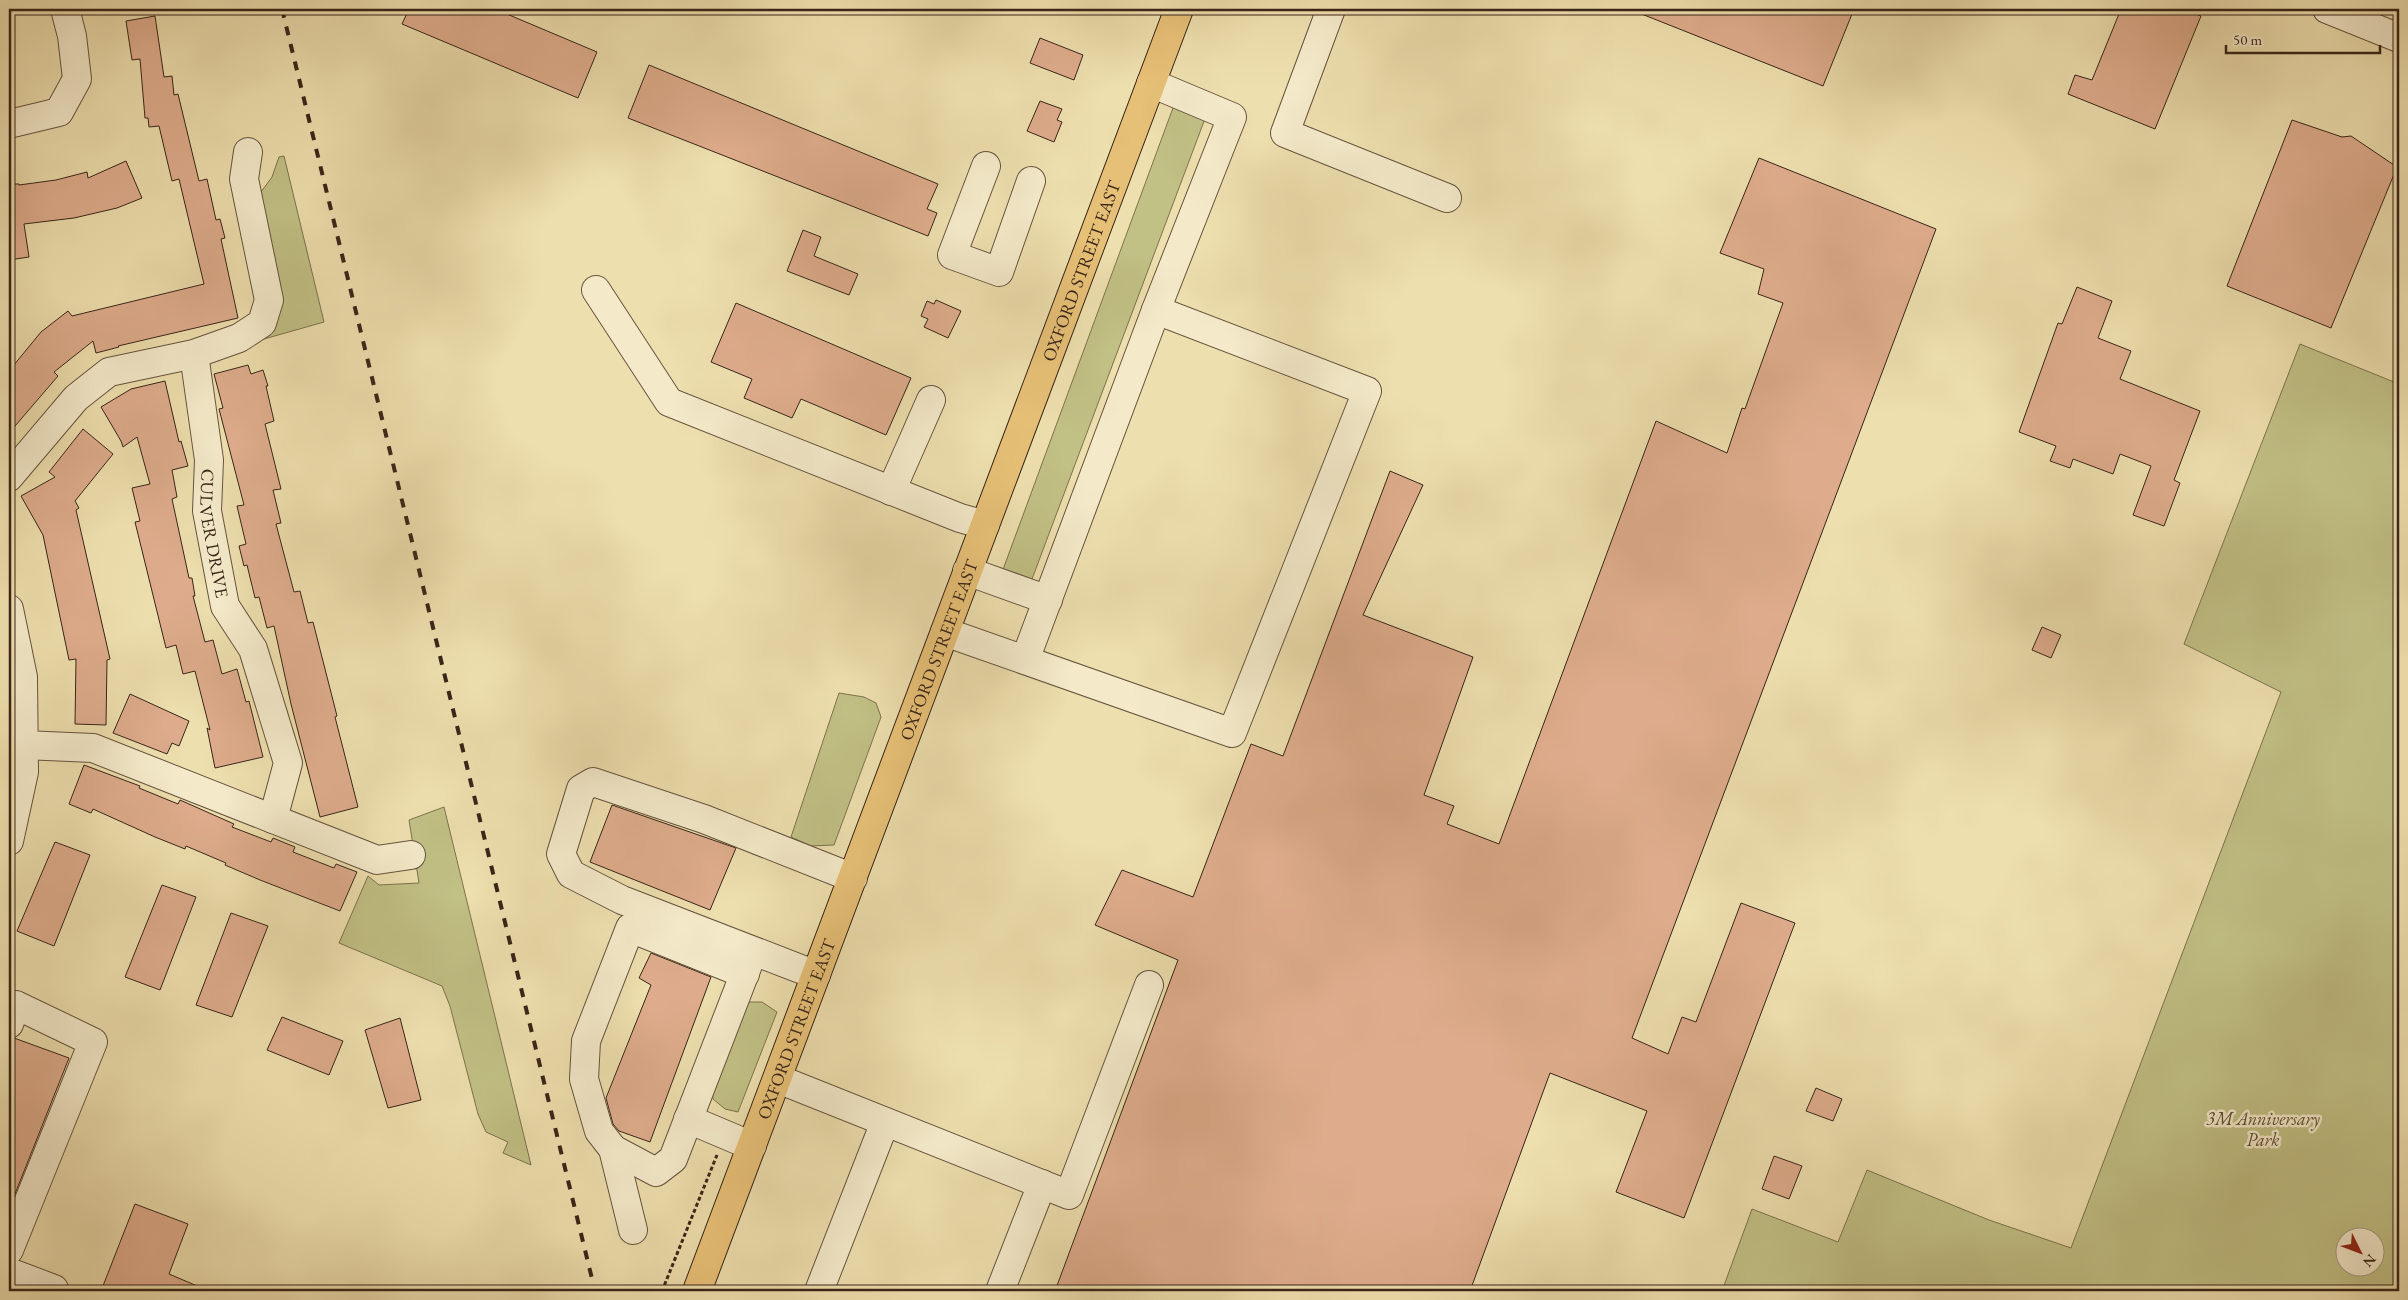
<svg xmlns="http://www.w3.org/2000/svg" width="2408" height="1300" viewBox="0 0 2408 1300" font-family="'EB Garamond',serif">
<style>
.green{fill:#c1c085;stroke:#7c724e;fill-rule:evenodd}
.building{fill:#deac8c;stroke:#382518}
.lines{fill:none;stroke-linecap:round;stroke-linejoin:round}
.minor-casing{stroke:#66543e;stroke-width:30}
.major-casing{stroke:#382518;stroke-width:30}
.path{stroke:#382518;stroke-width:3;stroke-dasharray:4 2.5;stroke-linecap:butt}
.minor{stroke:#f4eaca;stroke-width:28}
.major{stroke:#e7c077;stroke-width:28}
.rail{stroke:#382518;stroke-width:4;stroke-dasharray:9 9;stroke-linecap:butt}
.labels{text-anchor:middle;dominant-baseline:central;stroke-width:5;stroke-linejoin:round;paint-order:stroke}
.street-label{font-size:18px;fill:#382518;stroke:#f4eaca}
.park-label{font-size:18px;font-style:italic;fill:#5a4c33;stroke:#f4eaca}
</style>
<rect width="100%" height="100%" fill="#eedfae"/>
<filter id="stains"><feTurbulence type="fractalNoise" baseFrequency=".004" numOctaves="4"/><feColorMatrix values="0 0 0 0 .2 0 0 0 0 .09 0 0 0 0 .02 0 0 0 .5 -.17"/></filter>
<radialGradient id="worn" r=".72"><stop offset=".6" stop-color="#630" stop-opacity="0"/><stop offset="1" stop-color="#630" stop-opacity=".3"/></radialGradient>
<path class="green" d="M1177,97l32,11 -177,471 -15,2 -16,-6z
M284,156l40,166 -60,17 12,-18 -18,-125 14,-19 7,-20z
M2300,344l99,40v907h-677l30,-82 86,33 29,-72 122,50 82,28 210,-556 -97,-48zM2346,1238h30v30h-30z
M839,693l25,4 12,6 5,14 -47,128 -23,1 -20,-9z
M444,807l87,358 -28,-12 5,-11 -22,-10 -8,-18 -28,-108 -8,-20 -103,-43 29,-67 11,9 40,-2 -10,-63z
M749,1002h13l15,10 -39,100 -13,-3 -12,-10 -1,-10 29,-80z"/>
<path class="building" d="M409,9h86l102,43 -19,46 -176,-74z
M1629,9h225l-31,77z
M2121,9h60l20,7 -46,113 -87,-35 7,-19 17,5z
M155,16l9,61 8,-1 2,19 4,-1 21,87 8,-2 9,41 4,-1 5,19 -4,1 17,79 -120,28 1,1 -23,6 -3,-12 -39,31 4,4 -49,57v-62l32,-39 27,-21 4,5 132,-32 -25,-105 -7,2 -13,-55 -10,1 -1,-9h-3l-5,-59 -8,1 -6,-39z
M1040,38l43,17 -9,25 -44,-17z
M649,65l289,119 -11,25 10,4 -9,23 -300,-118z
M1040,101l22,8 -5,11 5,2 -8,20 -27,-11z
M2292,120l50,17 9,-1 46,31 -66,161 -104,-42z
M1759,158l177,71 -304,809 36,16 14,-37 14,5 45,-119 54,20 -111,295 -68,-26 31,-81 -97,-38 -80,218h-415l123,-331 -83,-35 27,-55 71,27 58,-153 32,12 107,-285 33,14 -60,130 110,42 -49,138 30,11 -7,18 52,20 157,-423 71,32 15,-45 3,1 38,-106 -25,-9 6,-25 -44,-16z
M126,161l16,37 -25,10 -43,10 -50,6 5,33 -20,3v-76h10v1l37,-5 31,-8 1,6z
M803,230l18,7 -7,19 44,18 -9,21 -62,-24z
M2077,287l35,14 -14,37 33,13 -11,28 80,32 -26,69 6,3 -16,43 -31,-11 18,-49 -31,-12 -7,20 -40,-15 -3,9 -20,-7 6,-15 -37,-14 39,-109 4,1z
M936,300l25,11 -13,27 -24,-11 4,-8 -7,-3 6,-15 7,3z
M736,303l175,75 -25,57 -85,-36 -9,19 -48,-20 8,-19 -41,-17z
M248,365l3,9 12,-4 5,16h-2l8,35 -9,3 16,65 -8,1 8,33 -5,1 18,68 6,-1 8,32 5,-1 24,94 -2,1 23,90 -38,10 -29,-113 -17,-78 -7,2 -8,-31 -4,1 -8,-33 -3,1 -5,-20 7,-2 -9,-38 7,-1 -25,-96 4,-1 -9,-34z
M165,381l14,61 2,-1 7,25 -16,4 5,27 -5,2 17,79h3l3,18h-2l12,46 8,-2 9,34 15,-5 9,33 3,-1 14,56 -48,11 -8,-40 3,2 -15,-59 -12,3 -7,-29 -10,3 -31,-126 5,-1 -8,-33 18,-4 -13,-47 -14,10 -2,-6 -20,-34 30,-18z
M83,429l30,25 -38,47 4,7 -3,2 34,149 -3,1 -1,65 -31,-1 1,-65 -7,1 -26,-125 -22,-39 34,-19 -6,-5z
M2042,627l19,8 -10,23 -19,-8z
M130,694l59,27 -10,25 -7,-3 -5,11 -54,-21z
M84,765l56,21 -1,2 39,16 2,-4 54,24 -2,3 39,15 2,-4 22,9 -2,5 41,16 2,-4 21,8 -17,39 -80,-31 -35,-15 1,-2 -40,-17 -1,3 -30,-12 -62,-28 -2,4 -22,-9z
M612,805l124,43 -26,62 -120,-48z
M55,842l35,13 -36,91 -37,-15z
M162,885l34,12 -36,93 -35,-13z
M231,913l37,13 -36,91 -36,-12z
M651,953l60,24 -61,165 -31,-11 -6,-7 -7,-26 45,-113 -12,-7z
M282,1017l61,24 -14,34 -62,-25z
M400,1018l21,82 -33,8 -23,-78z
M14,1038l55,20 -60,151v-162l3,-8z
M1816,1088l26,11 -9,22 -27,-10z
M1774,1156l28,10 -13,33 -27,-10z
M135,1204l53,20 -19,50 40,17h-108z"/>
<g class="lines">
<g class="minor-casing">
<g id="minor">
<path d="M1331,9l-46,124 162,65"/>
<path d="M2327,9l72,29"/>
<path d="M9,124l50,-12 18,-33 -5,-43 -7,-27"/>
<path d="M986,166l-34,89 47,17 32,-91"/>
<path d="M596,290l73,112 291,116 25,7"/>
<path id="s1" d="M194,354l15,106 -2,51 18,95 28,43 35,114 -15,56"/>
<path d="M9,477l67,-79 33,-26 85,-18 45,-16 23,-15 7,-23 -25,-121 4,-27"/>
<path d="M891,491l40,-91"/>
<path d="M967,571l81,29"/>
<path d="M9,609l14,68 1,95 -15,69"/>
<path d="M945,632l287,101 135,-342 -211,-81 76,-193 -81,-34"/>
<path d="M1025,660l131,-350"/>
<path d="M24,745l69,3 284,112 34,-5"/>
<path d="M816,975l-194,-75 -51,-26 -10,-20 20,-65 12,-7 111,37 149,59"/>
<path d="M9,1024l7,-19 77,37 -84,208"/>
<path d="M778,1079l291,116 80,-210"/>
<path d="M688,1119l64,27"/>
<path d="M613,1149l43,23 17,-13 78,-202"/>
<path d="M633,1230l-20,-81 -14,-18 -15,-52 2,-38 44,-113 115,46"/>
<path d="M9,1272l45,17"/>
<path d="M819,1291l66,-169"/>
<path d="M1000,1291l42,-107"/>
</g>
</g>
<g class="major-casing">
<g id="major">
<path id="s2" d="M697,1291l482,-1282"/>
</g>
</g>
<path class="path" d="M662,1291l55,-136"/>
<use href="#minor" class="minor"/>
<use href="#major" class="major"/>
<path class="rail" d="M282,9l313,1282"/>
</g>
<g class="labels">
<g class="street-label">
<text stroke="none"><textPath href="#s2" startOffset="1090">OXFORD STREET EAST</textPath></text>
<text stroke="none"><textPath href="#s1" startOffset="181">CULVER DRIVE</textPath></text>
<text stroke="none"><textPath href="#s2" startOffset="685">OXFORD STREET EAST</textPath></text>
<text stroke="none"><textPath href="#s2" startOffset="280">OXFORD STREET EAST</textPath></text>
</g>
<g class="park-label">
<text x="2263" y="1118">3M Anniversary<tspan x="2263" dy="21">Park</tspan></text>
</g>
</g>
<rect width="2408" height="1300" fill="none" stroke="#eedfae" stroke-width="30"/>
<rect x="10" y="10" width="2388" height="1280" fill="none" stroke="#382518" stroke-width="2.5"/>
<rect x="15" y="15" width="2378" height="1270" fill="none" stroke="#382518"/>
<g transform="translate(2360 1252) rotate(132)"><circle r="24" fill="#f4eaca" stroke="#a99b83"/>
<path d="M0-4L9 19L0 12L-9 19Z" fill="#8f2418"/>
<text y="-8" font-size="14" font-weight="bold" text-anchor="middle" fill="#382518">N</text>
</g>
<path d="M2226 45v8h154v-8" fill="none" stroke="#382518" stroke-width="2.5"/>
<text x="2233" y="45" font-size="15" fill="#382518" stroke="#f4eaca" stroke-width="4" paint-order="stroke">50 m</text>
<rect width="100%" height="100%" filter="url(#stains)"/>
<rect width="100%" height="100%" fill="url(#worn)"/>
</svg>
